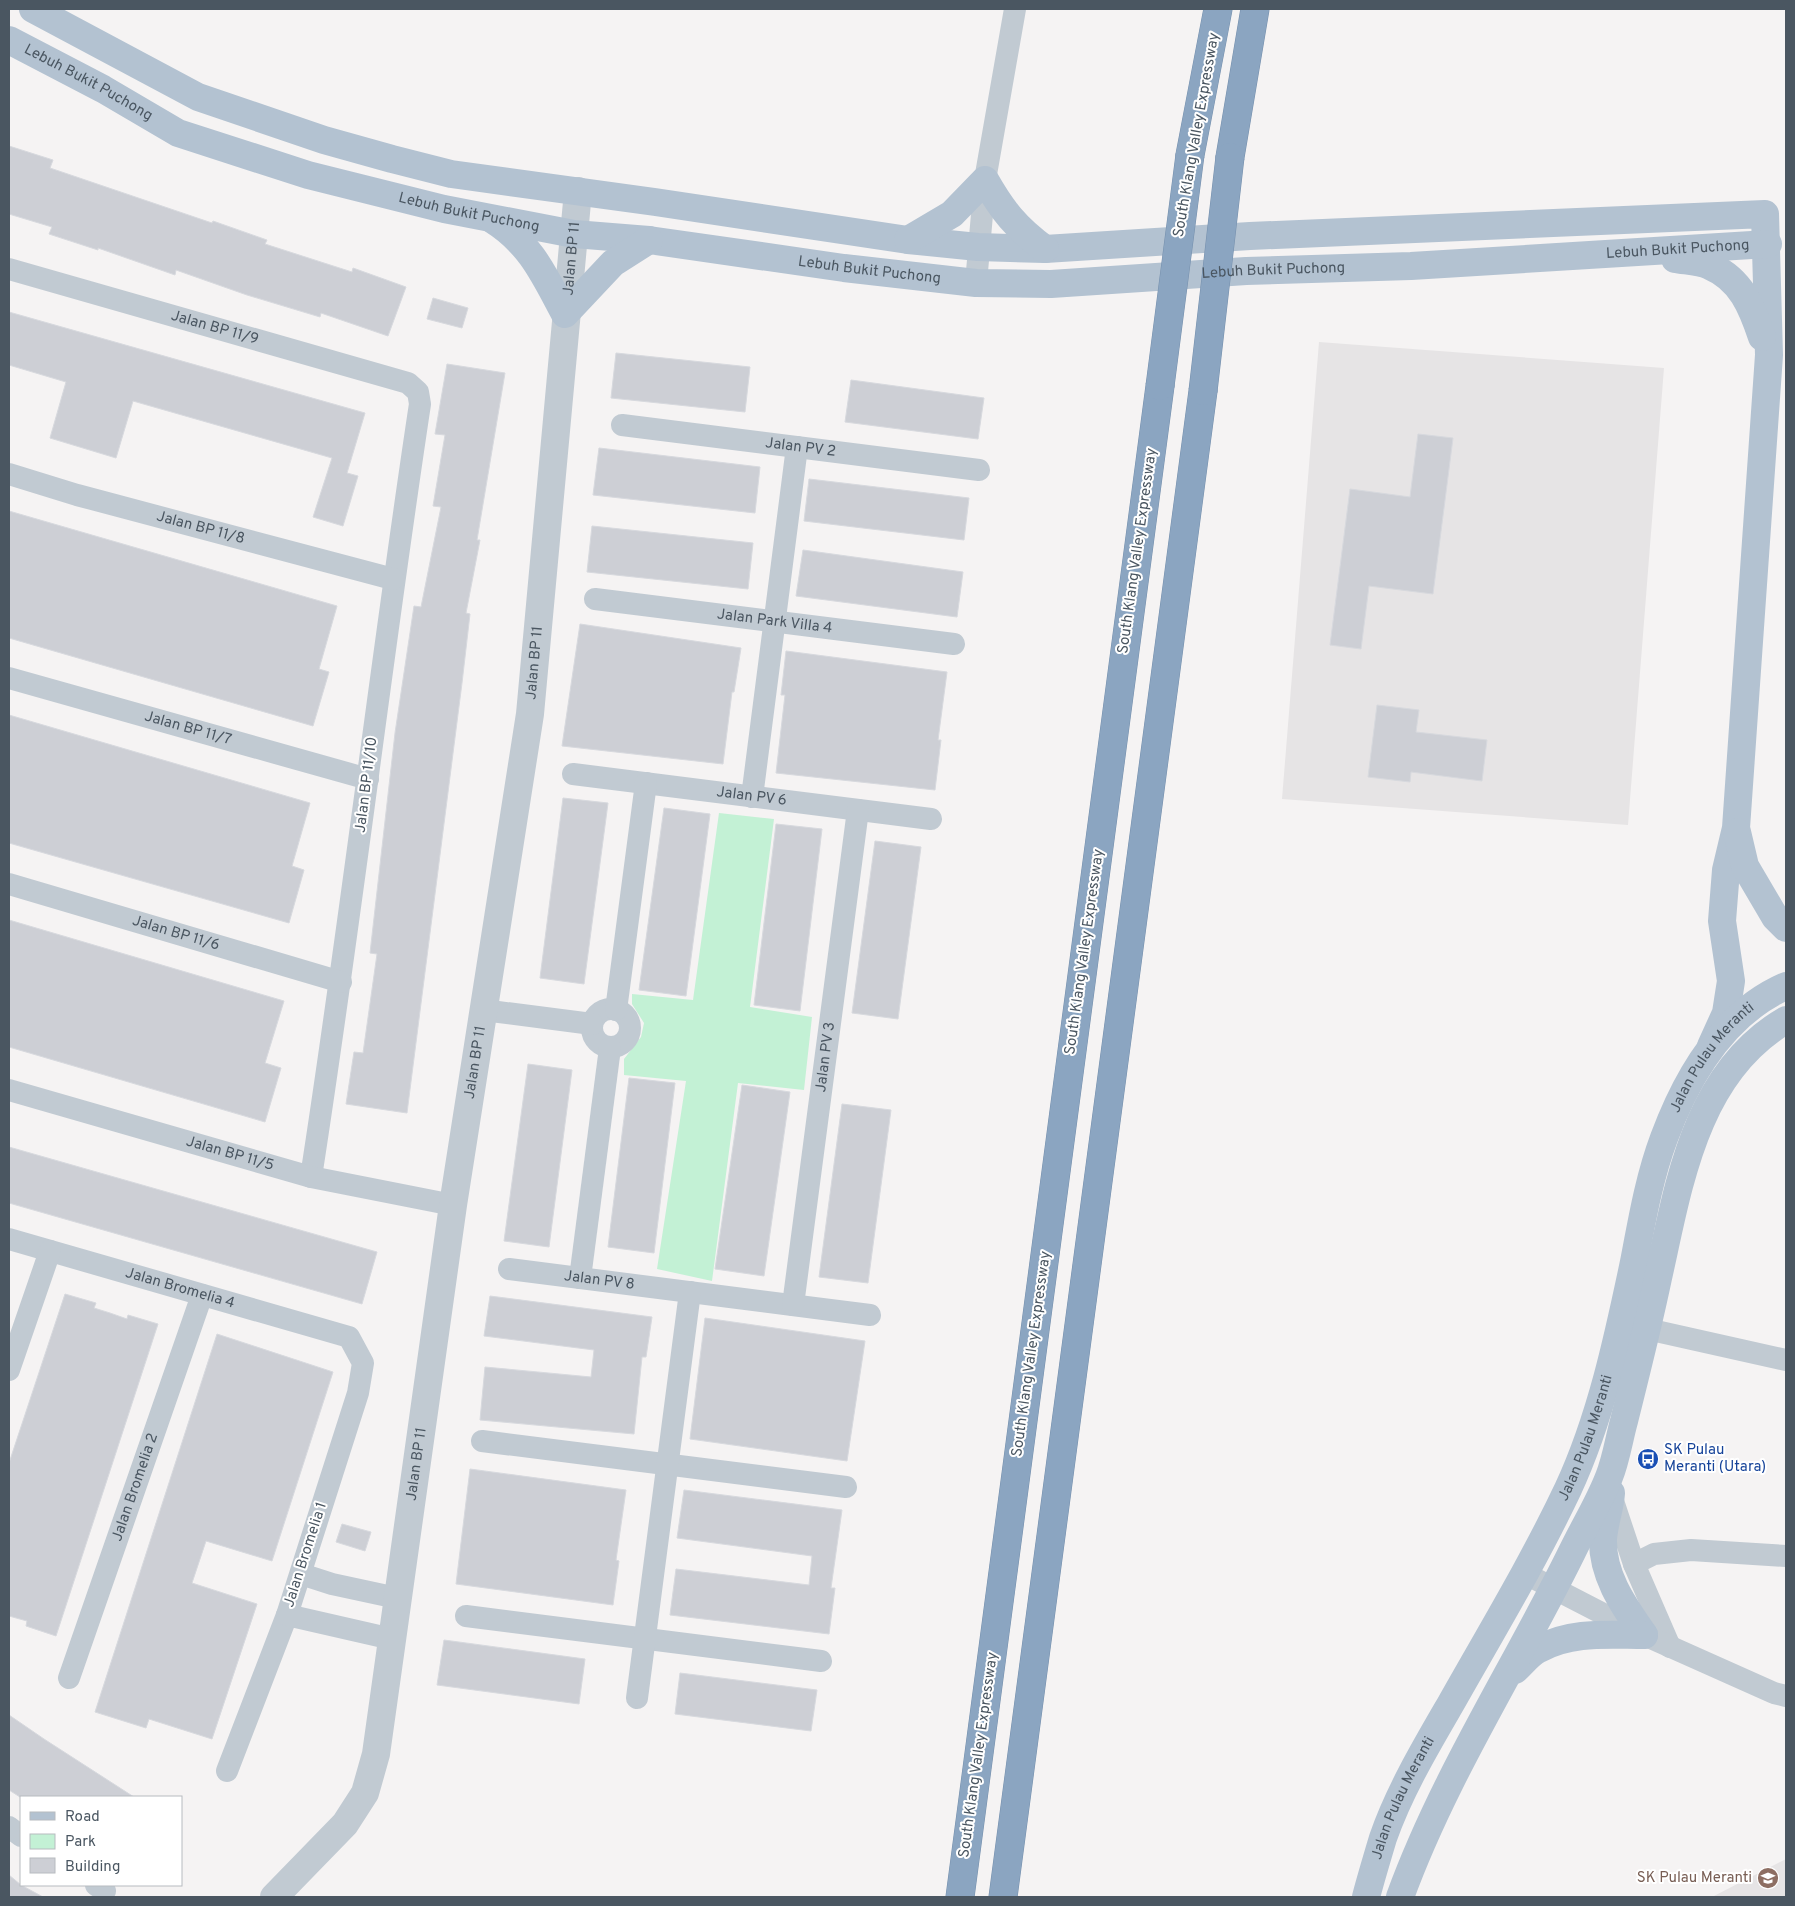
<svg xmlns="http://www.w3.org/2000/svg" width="1795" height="1906" viewBox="0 0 1795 1906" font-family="Overpass,sans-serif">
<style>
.education{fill:#e6e4e5}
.green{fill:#c3f1d5}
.building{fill:#cdcfd5;stroke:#d7d9de}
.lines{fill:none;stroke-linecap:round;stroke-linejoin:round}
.motorway-casing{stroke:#7690ad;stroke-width:29}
.minor{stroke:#c1cad2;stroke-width:22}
.tertiary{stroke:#c1cad2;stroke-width:28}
.primary{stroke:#b3c2d1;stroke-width:28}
.motorway{stroke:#8ba5c1;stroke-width:28}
.motorway-bridge-casing{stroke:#7690ad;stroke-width:29;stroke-linecap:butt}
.motorway-bridge{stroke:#8ba5c1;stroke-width:28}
.labels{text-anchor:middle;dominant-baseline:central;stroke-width:4;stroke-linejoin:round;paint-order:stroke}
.street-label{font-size:15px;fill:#4a5661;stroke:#fff}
.transit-label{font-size:15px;fill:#164399;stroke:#fff;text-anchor:start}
.education-label{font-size:15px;fill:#785e54;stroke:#fff;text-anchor:end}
</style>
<rect width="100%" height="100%" fill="#f5f3f3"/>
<path class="education" d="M1319,342l345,26 -36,457 -346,-26z
M1786,1859v38h-74z"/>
<path class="green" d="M719,813l55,6 -24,188 62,10 -8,73 -66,-7 -26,198 -55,-12 29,-188 -62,-6v-16l17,-22 3,-14 -12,-19v-10l61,6z"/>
<path class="building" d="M9,146l44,14 -3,8 162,55 1,-2 54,19 -2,4 87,28 1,-4 53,19 -18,49 -67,-23 -1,4 -73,-22 -71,-25 -1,5 -77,-27v2l-49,-16 3,-7 -43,-13z
M433,298l35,10 -6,20 -35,-9z
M9,312l356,101 -18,60 11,3 -15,50 -30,-9 19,-59 -199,-57 -17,57 -66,-20 16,-56 -57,-17z
M616,353l134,14 -5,45 -134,-14z
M447,364l58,9 -28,167h3l-14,73 4,1 -8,69 -55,430 -61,-9 8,-52 9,1 14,-99 -7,-1 25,-220 19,-127 7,1 20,-100 -8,-1 12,-71 -10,-1z
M851,380l133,18 -6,41 -133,-17z
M1418,434l35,4 -20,156 -64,-8 -8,63 -31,-4 20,-156 60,8z
M599,448l161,19 -5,46 -162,-18z
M809,479l160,19 -5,42 -160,-19z
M9,511l328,95 -18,63 10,3 -16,54 -304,-88z
M592,526l161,17 -5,46 -161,-17z
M803,550l160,22 -6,45 -161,-21z
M580,624l161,24 -7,44h-2l-9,72 -161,-18z
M786,651l161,21 -9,68h3l-6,50 -159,-17 9,-78h-4z
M1377,705l42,5 -3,22 71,8 -5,41 -71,-9 -1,10 -42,-5z
M9,715l301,88 -18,63 12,4 -15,53 -280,-80z
M563,798l45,5 -24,181 -44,-6z
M664,808l46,6 -24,182 -47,-6z
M776,824l46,5 -22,182 -46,-6z
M875,841l46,6 -23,172 -46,-6z
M9,920l275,81 -19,62 16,5 -16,54 -256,-75z
M528,1064l44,6 -23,177 -45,-6z
M629,1078l46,5 -21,170 -46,-6z
M742,1085l48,7 -26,184 -49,-7z
M842,1104l49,6 -23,173 -49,-6z
M9,1147l368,105 -15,52 -353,-101z
M65,1294l31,9 -2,5 16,5 17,6 1,-4 30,9 -102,312 -30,-10 1,-5 -18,-5v-153z
M490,1296l162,21 -6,40h-4l-8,77 -154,-14 5,-53 106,10 3,-27 -110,-14z
M705,1318l160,23 -18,120 -157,-22z
M217,1334l116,38 -61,189 -66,-20 -14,42 65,21 -45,135 -63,-20 -3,9 -51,-16z
M470,1469l156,21 -10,70 3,1 -6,44 -157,-21z
M684,1490l158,20 -11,78h4l-6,46 -159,-19 6,-46 133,16 3,-29 -135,-18z
M342,1524l29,8 -6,19 -29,-9z
M444,1640l141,19 -6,45 -142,-19z
M680,1673l137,17 -6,41 -136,-17z
M9,1715l35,24 90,58h-114l-11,-7z
M9,1875l12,10 22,12h-34z"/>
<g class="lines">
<g class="motorway-casing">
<path id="motorway" d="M1190,155l28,-146
M1230,157l25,-148
M960,1897l200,-1511
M1003,1897l200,-1506"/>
</g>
<g class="minor">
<path id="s1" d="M9,269l399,114 10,9 2,12c-39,257 -69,516 -109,773"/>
<path d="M976,283l9,-103 30,-171"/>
<path id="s2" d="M622,425l357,45"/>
<path id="s3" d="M9,474l68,21 316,84"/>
<path id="s4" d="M595,599l359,45"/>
<path id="s5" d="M9,678l359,101"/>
<path id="s6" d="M573,774l358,45"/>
<path d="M752,797l45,-350"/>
<path id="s7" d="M9,884l332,98"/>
<circle cx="611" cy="1028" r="19"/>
<path d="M483,1010l109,14"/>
<path d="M616,1010l30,-227"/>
<path id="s8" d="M9,1090l302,87 142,28"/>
<path id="s9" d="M9,1239l340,98 14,26 -5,30 -71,222 -60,156"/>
<path id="s10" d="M509,1269l361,46"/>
<path d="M580,1278l30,-230"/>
<path id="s11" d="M793,1305l65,-495"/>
<path d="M1647,1329l139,31"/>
<path d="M9,1370l41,-119"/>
<path d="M482,1441l364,46"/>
<path d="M1611,1495l23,69 36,83"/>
<path d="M1634,1564l20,-10 37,-4 95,6"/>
<path d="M1524,1573l120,62 130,58 12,3"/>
<path d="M301,1574l31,10 65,14"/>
<path d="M287,1615l105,24"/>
<path d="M466,1616l355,45"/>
<path id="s12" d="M69,1678l133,-383"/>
<path d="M637,1698l53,-406"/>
<path d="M9,1827l12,9"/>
<path d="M96,1885l9,6"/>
</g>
<path class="tertiary" id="s13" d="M274,1897l71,-73 20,-31 11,-39 77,-549 77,-491 48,-523"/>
<g class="primary">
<path d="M33,9l165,88 126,43 68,19 59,15 204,28 253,38 70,7 67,2 205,-13 515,-22 4,141 -33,473 -10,42 -4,51 9,60 -5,32 -15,33"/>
<path id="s14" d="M9,40l94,49 75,44 130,42 136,34 130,25 75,6 195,28 132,15 75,1 195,-13 165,-5 357,-22"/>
<path d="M493,220c38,24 51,55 72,94l48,-51 36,-23"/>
<path d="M908,240l44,-26 33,-34c17,30 31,48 60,69"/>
<path d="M1675,259c11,2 25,2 35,7 31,13 42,41 52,71"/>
<path d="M1737,832l8,34 30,51 11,11"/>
<path d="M1611,1493c-1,15 -7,31 -8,46 -1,37 21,67 41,96"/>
<path d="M1515,1670c8,-7 15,-17 24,-21 32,-18 69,-14 105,-14"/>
<path id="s15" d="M1366,1897c5,-19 11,-39 17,-59 16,-46 42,-90 67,-133 40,-71 83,-142 118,-216 33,-71 50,-151 66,-227 8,-42 15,-84 30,-124 23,-62 60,-125 122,-152"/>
<path d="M1400,1897c44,-121 115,-229 172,-345 12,-25 27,-49 37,-75 7,-17 10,-38 15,-56 12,-48 24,-95 34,-143 21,-94 37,-205 128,-258"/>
</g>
<use href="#motorway" class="motorway"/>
<g class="motorway-bridge-casing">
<path id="motorway-bridge" d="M1160,386l30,-231
M1203,391l27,-234"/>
</g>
<use href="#motorway-bridge" class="motorway-bridge"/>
</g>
<defs>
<g id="bus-disc" transform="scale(1.125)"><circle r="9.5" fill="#1a4fb4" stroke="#fff"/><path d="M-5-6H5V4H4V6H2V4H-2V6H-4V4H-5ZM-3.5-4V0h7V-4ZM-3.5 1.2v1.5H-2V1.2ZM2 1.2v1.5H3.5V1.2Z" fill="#fff"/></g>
<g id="school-disc" transform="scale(1.125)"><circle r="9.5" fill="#8d6e63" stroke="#fff"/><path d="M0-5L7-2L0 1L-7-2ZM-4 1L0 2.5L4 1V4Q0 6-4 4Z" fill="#fff"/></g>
</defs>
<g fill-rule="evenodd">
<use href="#bus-disc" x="1648" y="1459"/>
<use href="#school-disc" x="1768" y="1878"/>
</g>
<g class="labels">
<g class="street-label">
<text stroke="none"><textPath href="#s14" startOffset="90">Lebuh Bukit Puchong</textPath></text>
<text transform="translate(1197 135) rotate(-80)">South Klang Valley Expressway</text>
<text stroke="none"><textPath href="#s14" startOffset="495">Lebuh Bukit Puchong</textPath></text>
<text stroke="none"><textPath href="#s14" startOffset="1710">Lebuh Bukit Puchong</textPath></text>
<text stroke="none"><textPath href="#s13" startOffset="1688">Jalan BP 11</textPath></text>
<text stroke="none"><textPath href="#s14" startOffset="900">Lebuh Bukit Puchong</textPath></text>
<text stroke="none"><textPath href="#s14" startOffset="1305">Lebuh Bukit Puchong</textPath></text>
<text stroke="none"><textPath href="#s1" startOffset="214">Jalan BP 11/9</textPath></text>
<text stroke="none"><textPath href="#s2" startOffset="180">Jalan PV 2</textPath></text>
<text stroke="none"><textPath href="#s3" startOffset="199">Jalan BP 11/8</textPath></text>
<text transform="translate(1138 551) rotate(-82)">South Klang Valley Expressway</text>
<text stroke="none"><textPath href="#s4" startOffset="181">Jalan Park Villa 4</textPath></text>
<text stroke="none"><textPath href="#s13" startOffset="1282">Jalan BP 11</textPath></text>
<text stroke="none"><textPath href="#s5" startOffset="186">Jalan BP 11/7</textPath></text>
<text transform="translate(367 785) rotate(-83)">Jalan BP 11/10</text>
<text stroke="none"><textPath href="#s6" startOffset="180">Jalan PV 6</textPath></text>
<text stroke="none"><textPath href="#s7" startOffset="174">Jalan BP 11/6</textPath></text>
<text transform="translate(1085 952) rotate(-82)">South Klang Valley Expressway</text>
<text stroke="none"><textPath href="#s11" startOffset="250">Jalan PV 3</textPath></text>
<text stroke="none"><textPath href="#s15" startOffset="916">Jalan Pulau Meranti</textPath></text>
<text stroke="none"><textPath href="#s13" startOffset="878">Jalan BP 11</textPath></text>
<text stroke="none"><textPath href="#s8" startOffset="230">Jalan BP 11/5</textPath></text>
<text stroke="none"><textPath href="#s10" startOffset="91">Jalan PV 8</textPath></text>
<text stroke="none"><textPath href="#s9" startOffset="178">Jalan Bromelia 4</textPath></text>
<text transform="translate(1032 1354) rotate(-82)">South Klang Valley Expressway</text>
<text stroke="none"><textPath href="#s15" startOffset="511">Jalan Pulau Meranti</textPath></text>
<text stroke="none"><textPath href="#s13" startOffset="472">Jalan BP 11</textPath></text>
<text stroke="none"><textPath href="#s12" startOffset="202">Jalan Bromelia 2</textPath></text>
<text transform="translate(306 1555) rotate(-72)">Jalan Bromelia 1</text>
<text transform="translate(979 1755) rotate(-82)">South Klang Valley Expressway</text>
<text stroke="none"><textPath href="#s15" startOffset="106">Jalan Pulau Meranti</textPath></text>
</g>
<g class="transit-label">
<text x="1664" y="1450">SK Pulau<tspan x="1664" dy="17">Meranti (Utara)</tspan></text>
</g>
<g class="education-label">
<text x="1752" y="1878">SK Pulau Meranti</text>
</g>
</g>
<rect width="1795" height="1906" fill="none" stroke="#4a5661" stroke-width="20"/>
<rect x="20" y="1796" width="162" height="90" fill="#ffffff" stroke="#b7bbc0"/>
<rect x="30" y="1812" width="25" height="8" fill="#b3c2d1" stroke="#b7bbc0"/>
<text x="65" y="1821" font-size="15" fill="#4a5661">Road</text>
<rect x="30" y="1834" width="25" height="15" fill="#c3f1d5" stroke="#b7bbc0"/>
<text x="65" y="1846" font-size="15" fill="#4a5661">Park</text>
<rect x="30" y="1858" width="25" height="15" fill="#cdcfd5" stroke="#b7bbc0"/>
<text x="65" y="1871" font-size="15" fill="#4a5661">Building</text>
</svg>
